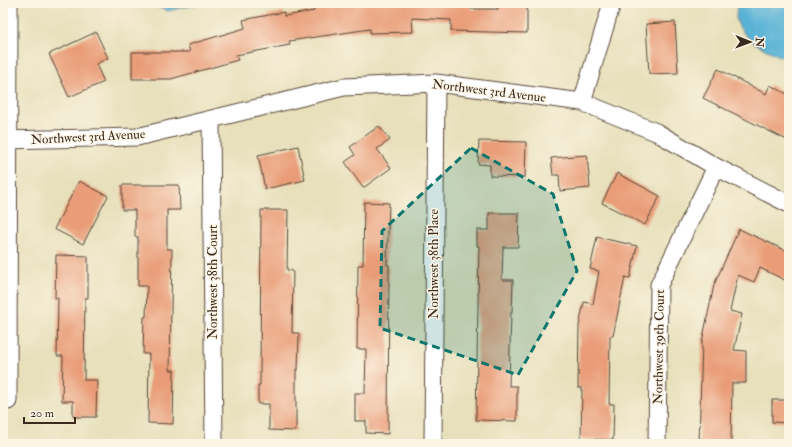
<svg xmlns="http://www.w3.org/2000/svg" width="792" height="447" viewBox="0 0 792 447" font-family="'IM FELL Double Pica',serif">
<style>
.water{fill:#59b2d6;stroke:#4a6e7a}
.building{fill:#e99c77}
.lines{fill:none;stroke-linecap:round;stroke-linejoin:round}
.minor-casing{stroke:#554536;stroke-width:19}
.minor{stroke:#fff;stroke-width:17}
.marked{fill:#0f766e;fill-opacity:0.2;stroke:#0f766e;stroke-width:3;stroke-dasharray:8 5;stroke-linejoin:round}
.labels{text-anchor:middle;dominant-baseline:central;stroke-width:3;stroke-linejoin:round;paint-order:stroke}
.street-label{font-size:13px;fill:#3b2a1e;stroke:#fcf5e5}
</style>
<rect width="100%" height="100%" fill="#fcf5e5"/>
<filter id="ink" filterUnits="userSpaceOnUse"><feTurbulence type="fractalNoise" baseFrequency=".025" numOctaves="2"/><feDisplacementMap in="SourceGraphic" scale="8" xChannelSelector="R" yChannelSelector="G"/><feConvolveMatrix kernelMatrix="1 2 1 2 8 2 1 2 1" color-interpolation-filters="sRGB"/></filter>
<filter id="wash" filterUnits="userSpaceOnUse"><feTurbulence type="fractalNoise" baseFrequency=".012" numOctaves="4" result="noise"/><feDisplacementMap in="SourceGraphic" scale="16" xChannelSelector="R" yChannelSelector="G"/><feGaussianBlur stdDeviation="0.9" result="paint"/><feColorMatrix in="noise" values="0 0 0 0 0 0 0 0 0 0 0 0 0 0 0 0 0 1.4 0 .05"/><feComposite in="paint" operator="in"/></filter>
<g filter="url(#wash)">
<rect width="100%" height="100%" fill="#e7e0bb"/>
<path class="water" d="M148,3h55l-35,8 -18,-6z
M737,3h52v57c-19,-8 -44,-18 -52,-38 -2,-5 0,-14 0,-19z"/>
<g id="blocks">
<path class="building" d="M313,3h158v6h27l1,-6h28v30l-76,-2v-11l-39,-2 1,14 -43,1v-4l-81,12 1,4 -54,10 2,5 -67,19h-39v-27h58l-2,-7 57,-17 -2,-8 41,-8v4l30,-5z
M675,22l3,51 -29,1 -3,-50z
M96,32l12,26 -12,6 8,18 -35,15 -20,-43z
M718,69l48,25 4,-9 19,10v46l-86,-43z
M379,126l11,14 -13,9 14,19 -28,20 -18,-26 10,-7 -5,-8z
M479,141l47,1 -1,35 -35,-1v-11l-12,-1z
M298,146l7,34 -40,9 -7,-34z
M587,155l3,33 -30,3 -1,-16h-6l-2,-17z
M617,173l43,23 -15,29 -43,-22z
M79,181l29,15 -25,48 -29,-15z
M122,185h57l1,25h-13v39h5l-2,121h4l-1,54 -25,-1 1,-69h-6l1,-37h2l1,-31h-9v-49h-3v-27h-13z
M364,202l25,1 -2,62h2l-1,169 -22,-1v-12h-11v-28h10l1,-44h-9l1,-84h5z
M261,210h27l-1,60 6,1 -1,62h7l-1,37 -2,-1v62l-27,-1v-26h-11v-19h2z
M489,213h30l-1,34h-15l-1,33h11l-1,32h-1l-2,74h8v35l-41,-1 3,-174h-2v-16h12z
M739,229l50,23v30l-29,-14 -6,14 -16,-7 -8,36 12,3 -8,36 12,1v32h-14l-1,60h-32l3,-101 12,-57z
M597,237l40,9 -7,32 -5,-1 -12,59h-3l-1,68h5l-1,36 -32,-1 1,-51h-4l1,-62 5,-24 9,2 6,-33 -9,-2z
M56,255l32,1v42h-3l-1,82h13l-1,37h-23v-16h-11l1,-45h-6l1,-58h-3z
M772,400h17v23l-17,-1z"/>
</g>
</g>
<g filter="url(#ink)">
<use href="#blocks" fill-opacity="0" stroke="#554536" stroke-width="1"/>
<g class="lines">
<g class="minor-casing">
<path id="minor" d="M582,102l30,-99
M211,120l3,324
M3,140l134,-3 207,-50 92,-4 146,19 74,30 60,35 73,37
M8,401l1,-398
M433,444l3,-361
M657,444l2,-159 57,-118"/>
</g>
<use href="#minor" class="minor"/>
</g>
</g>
<path class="marked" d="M471,148l82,46 24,77 -59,104 -138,-47 2,-97z"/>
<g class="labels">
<g class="street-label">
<text transform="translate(489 91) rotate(7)">Northwest 3rd Avenue</text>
<text transform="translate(88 137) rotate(-3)">Northwest 3rd Avenue</text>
<text transform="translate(434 264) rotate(-90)">Northwest 38th Place</text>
<text transform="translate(213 282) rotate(-90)">Northwest 38th Court</text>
<text transform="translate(659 347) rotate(-89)">Northwest 39th Court</text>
</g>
</g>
<rect width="792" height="447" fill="none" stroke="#fcf5e5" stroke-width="16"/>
<g transform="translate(750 42) rotate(91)" stroke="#fcf5e5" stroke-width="3" paint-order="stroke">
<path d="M0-3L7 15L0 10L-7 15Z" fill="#3b2a1e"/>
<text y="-6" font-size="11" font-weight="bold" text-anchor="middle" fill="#3b2a1e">N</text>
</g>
<path d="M24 417v6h51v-6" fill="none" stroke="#3b2a1e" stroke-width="2"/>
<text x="30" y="417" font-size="12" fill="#3b2a1e" stroke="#fcf5e5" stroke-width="3" paint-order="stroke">20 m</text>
</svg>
